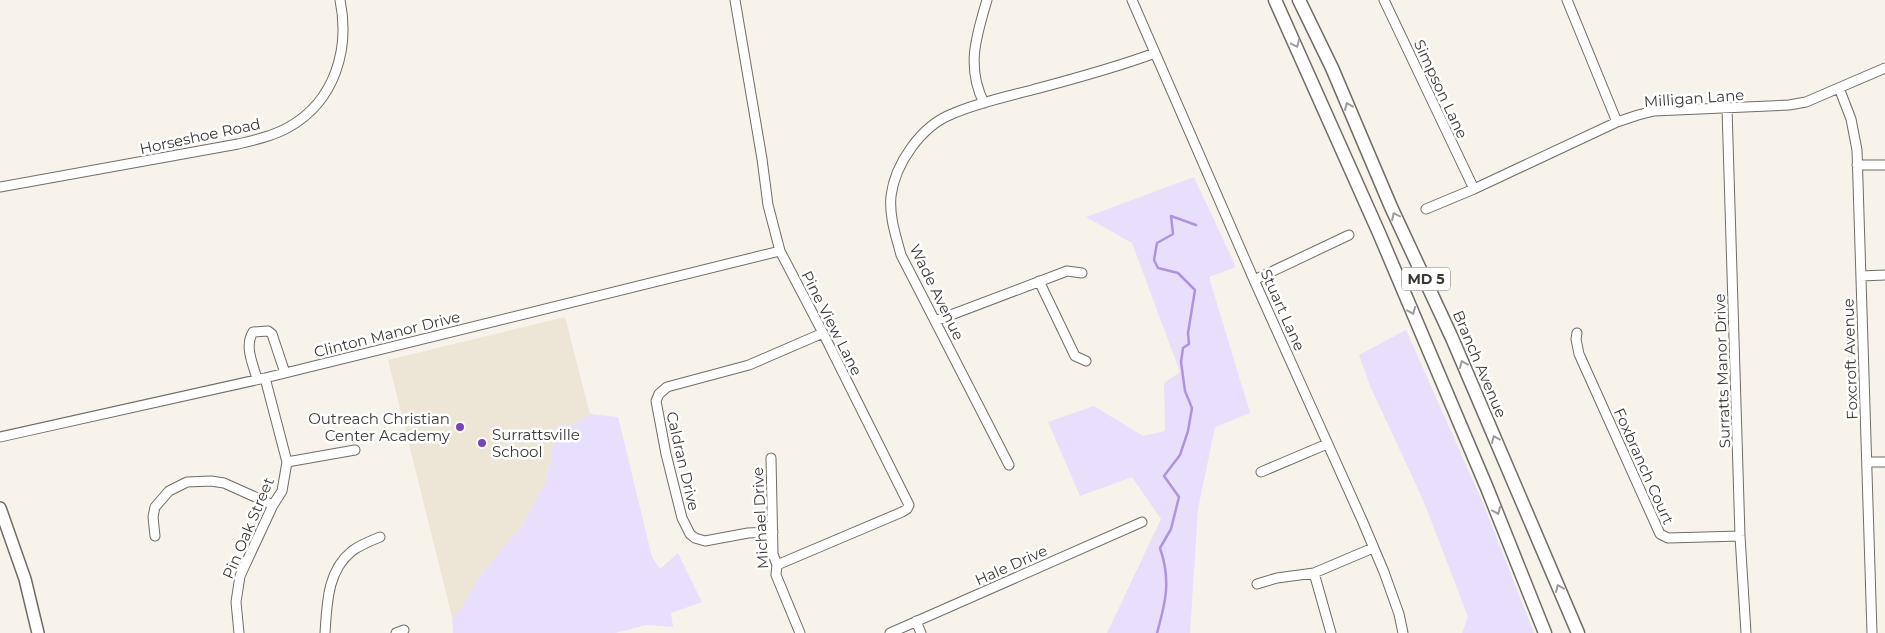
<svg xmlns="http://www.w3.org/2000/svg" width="1885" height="633" viewBox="0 0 1885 633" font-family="Montserrat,sans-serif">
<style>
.built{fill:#ede6d7}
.green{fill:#e8dffc}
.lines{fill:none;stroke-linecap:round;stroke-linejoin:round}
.stream{stroke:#af93e0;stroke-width:2.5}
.minor-casing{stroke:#706d67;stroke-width:11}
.major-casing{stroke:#706d67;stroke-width:14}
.highway-casing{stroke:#706d67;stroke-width:15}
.minor{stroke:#fff;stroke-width:9}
.major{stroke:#fff;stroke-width:11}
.highway{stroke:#fff;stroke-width:12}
.oneway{stroke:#9d9c9a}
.poi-dot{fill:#7844bb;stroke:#fff;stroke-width:2}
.labels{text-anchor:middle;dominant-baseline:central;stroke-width:5;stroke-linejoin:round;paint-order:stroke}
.shield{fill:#fff;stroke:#767472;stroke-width:1}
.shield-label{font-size:14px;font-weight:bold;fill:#3b3936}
.street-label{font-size:15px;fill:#3b3936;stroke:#fff}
.poi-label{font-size:15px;fill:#3b3936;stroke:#fff;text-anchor:end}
</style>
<rect width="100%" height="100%" fill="#f7f3eb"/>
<path class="built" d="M565,317l25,97 -13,10 -21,3 -3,22 -8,34 -22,41 -42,50 -21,38 -8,5 -64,-257z"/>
<path class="green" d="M1194,177l42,90 -27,10 41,136 -35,14 -17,82 -8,124h-83l54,-114 -29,-42 -52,19 -32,-74 46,-16 49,30 22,-5 -1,-48 16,-11 -48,-129 -46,-26z
M1406,330l77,173 51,130h-72l6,-16 -44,-115 -54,-116 -11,-31z
M590,414l28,3 34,140 8,12 18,-16 24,49 -31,11 2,14 -27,-2 -31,8h-162l-1,-16 8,-6 21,-37 42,-50 22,-41 8,-34 3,-22 21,-3z"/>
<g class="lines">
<path class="stream" d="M1157,633c9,-32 14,-53 3,-85l11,-19 8,-32 -15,-21 16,-21 8,-24 4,-23 -7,-17 -4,-29 2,-14 6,-4 -1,-11 7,-43 -17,-17 -20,-5 -4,-8 3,-17 16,-9 -2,-18 25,9"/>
<g class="minor-casing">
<path id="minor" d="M735,0l27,159 6,46 12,46 43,82 86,172 -2,4 -5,3 -125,53
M1132,0l122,280 108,240 22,52 15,42 4,19
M1384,0l90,189
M1567,0l50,122
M1839,88l12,31 6,31 15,483
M984,103c-18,-36 -8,-66 3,-103
M1727,108l13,428 6,97
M1857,165h28
M0,187l238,-43c17,-4 35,-8 51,-17 46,-26 61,-78 51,-127
M1426,209l48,-20 143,-67 21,-7 16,-4 135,-6 17,-3 79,-34
M1861,276l24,-1
M1254,280l95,-45
M1039,281l36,75 11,5
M935,321l132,-50 15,2
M1577,333l-1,6 3,15 81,180 8,4 72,-2
M257,379c-4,-15 -13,-33 -4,-47l15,-1 4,3 13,39
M0,437l265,-59 515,-127
M771,458l2,96 4,11 -1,10 24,58
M287,462l68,-12
M1867,462h18
M1009,465l-108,-210c-5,-19 -12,-38 -10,-59 4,-32 30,-70 61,-82 25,-11 53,-17 80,-24 41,-11 83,-22 123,-37
M1261,472l66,-28
M773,532l-25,1 -43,8 -10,-3 -5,-4 -8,-16 -16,-64 -10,-53 3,-7 8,-7 82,-22 74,-32
M155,536l-2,-19 2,-10 14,-16 18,-9 24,-1 13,2 49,22
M1314,573l17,60
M1257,584l20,-6 37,-5 59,-25
M916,621l5,12
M239,633l-3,-31 4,-26 33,-71 9,-14 5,-29 -22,-84
M325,633c2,-29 2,-62 27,-82 8,-6 18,-10 28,-14
M396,633l8,-3
M890,633l252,-111"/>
</g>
<g class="major-casing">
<path id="major" d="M0,508l25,71 13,54"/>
</g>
<g class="highway-casing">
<path id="highway" d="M1275,0l104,233 108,255 58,145
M1299,0l33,68 59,139 61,131 126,295"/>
</g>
<use href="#minor" class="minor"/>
<use href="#major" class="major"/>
<use href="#highway" class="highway"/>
</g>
<defs><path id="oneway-chevron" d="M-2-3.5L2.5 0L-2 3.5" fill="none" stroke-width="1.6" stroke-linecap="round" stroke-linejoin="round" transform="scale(1.25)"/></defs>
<g class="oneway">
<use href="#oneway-chevron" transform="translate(1296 44) rotate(65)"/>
<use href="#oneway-chevron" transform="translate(1348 106) rotate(-113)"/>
<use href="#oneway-chevron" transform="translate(1395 216) rotate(-116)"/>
<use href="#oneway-chevron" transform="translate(1412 311) rotate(67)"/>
<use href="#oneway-chevron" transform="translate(1463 364) rotate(-113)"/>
<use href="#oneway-chevron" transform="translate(1495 439) rotate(-113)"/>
<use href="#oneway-chevron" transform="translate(1497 511) rotate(67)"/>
<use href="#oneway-chevron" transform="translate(1559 588) rotate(-113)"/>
</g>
<g class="poi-dot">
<circle cx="460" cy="427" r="5"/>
<circle cx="482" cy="443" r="5"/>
</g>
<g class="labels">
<rect class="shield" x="1402" y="267.5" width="48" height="23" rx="4"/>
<g class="shield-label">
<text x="1426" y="279">MD 5</text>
</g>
<g class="street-label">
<text transform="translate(1441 89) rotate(65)">Simpson Lane</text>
<text transform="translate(1694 98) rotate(-4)">Milligan Lane</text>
<text transform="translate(200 136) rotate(-12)">Horseshoe Road</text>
<text transform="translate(937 292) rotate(64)">Wade Avenue</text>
<text transform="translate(1283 310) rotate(66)">Stuart Lane</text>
<text transform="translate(832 323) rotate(63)">Pine View Lane</text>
<text transform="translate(387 334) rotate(-14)">Clinton Manor Drive</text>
<text transform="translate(1850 359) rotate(-92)">Foxcroft Avenue</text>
<text transform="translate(1480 364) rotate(67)">Branch Avenue</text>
<text transform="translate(1722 371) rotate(-92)">Surratts Manor Drive</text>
<text transform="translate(683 461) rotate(77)">Caldran Drive</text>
<text transform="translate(1644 466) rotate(66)">Foxbranch Court</text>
<text transform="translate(760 518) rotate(-93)">Michael Drive</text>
<text transform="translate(248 528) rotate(-67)">Pin Oak Street</text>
<text transform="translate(1011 565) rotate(-24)">Hale Drive</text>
</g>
<g class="poi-label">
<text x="450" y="418">Outreach Christian<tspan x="450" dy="17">Center Academy</tspan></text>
<text x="492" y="434" text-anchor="start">Surrattsville<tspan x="492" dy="17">School</tspan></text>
</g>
</g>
</svg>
